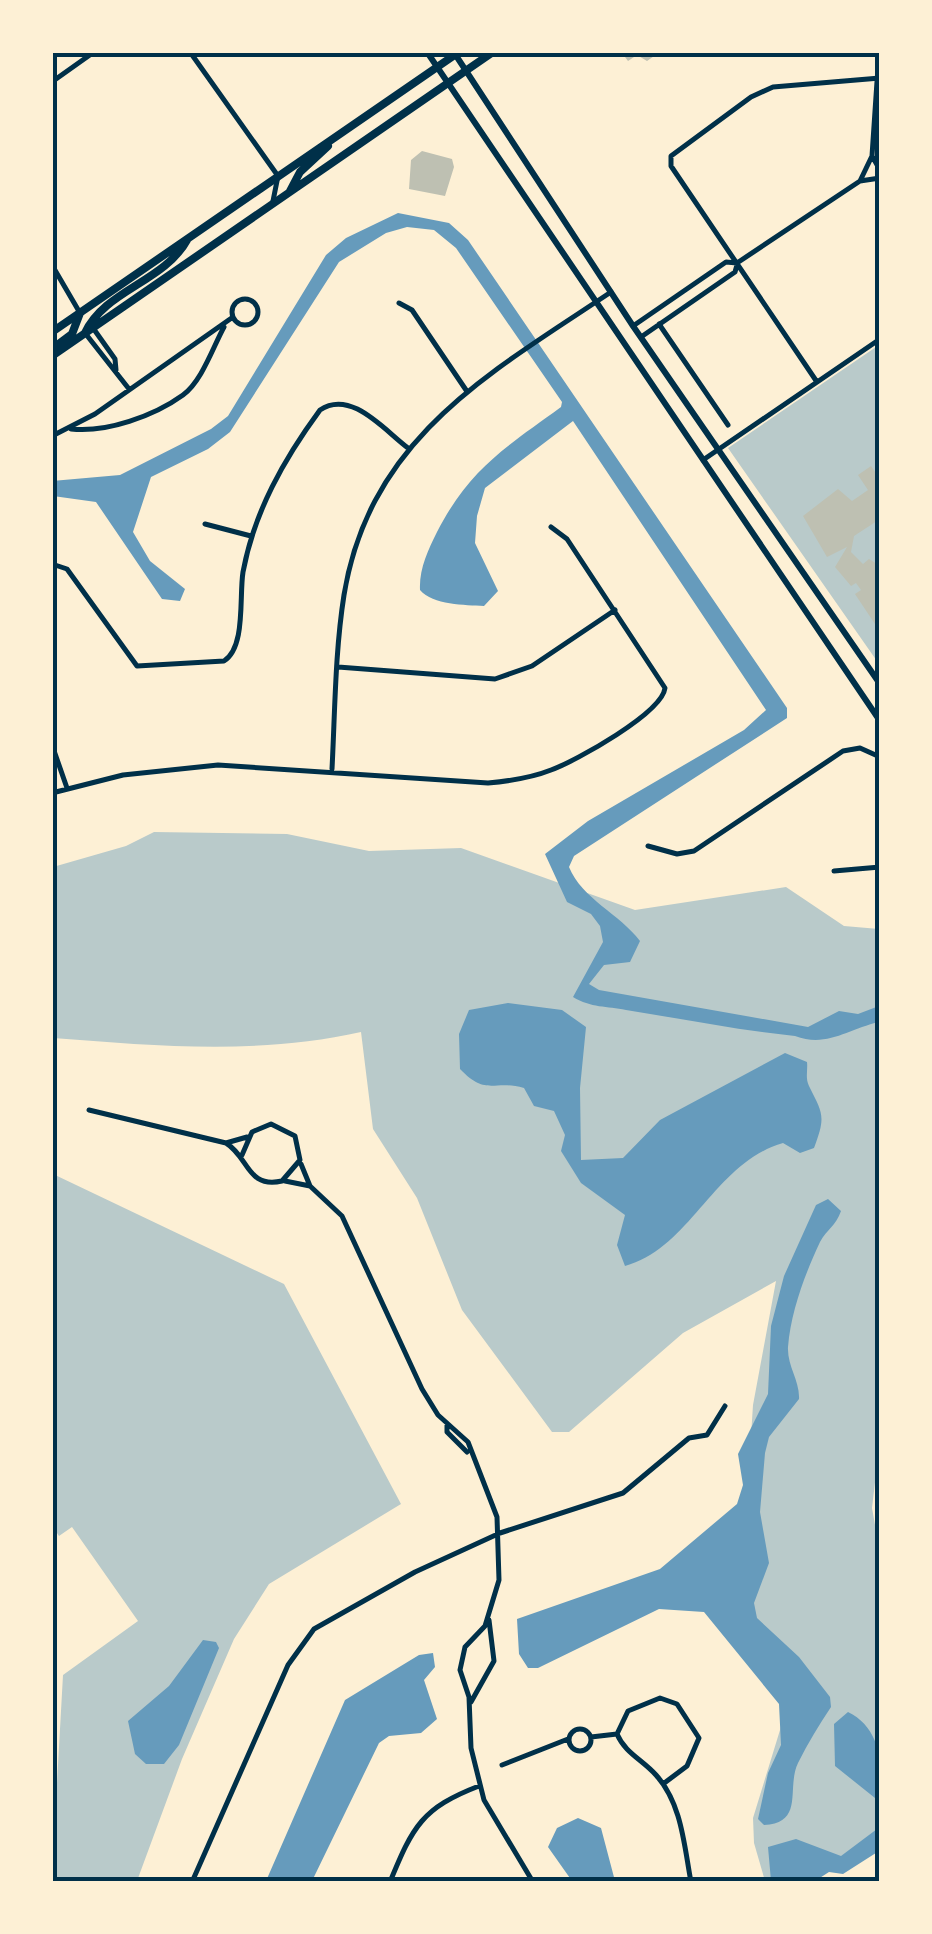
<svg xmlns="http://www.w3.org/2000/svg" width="932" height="1934" viewBox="0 0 932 1934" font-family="Signika,sans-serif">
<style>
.green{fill:#b9caca}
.water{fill:#669bbc}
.building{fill:#bec0b2}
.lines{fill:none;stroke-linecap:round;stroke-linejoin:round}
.minor{stroke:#003049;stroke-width:5}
.secondary{stroke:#003049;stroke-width:6}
.primary{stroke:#003049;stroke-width:8}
.neatline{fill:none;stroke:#003049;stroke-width:4}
</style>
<rect width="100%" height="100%" fill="#fdf0d5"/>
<path class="green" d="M879,345v319l-151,-216z
M154,832l133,2 82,17 92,-3 174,62 151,-23 58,39 35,3 1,511 -8,68 8,45 -1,279 -54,35 -13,14h-47l-11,-38 -1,-25 39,-127 -51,-99 12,-187 23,-124 -93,52 -114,99h-17l-90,-122 -45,-112 -44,-69 -12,-97c-102,23 -205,14 -308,6v-171l73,-21z
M53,1174l231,110 117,220 -132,80 -35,55 -52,120 -45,122h-84v-87l4,-11 6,-108 75,-54 -66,-94 -13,9 -6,-9z"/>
<path class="water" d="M398,213l51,10 19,17 319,468v10l-213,138 -5,11c13,32 51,47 71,74l-10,21 -26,3 -15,19 10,6 209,37 31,-16 19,3 21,-8v16c-31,7 -52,26 -84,14 -58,-6 -112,-17 -169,-26 -19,-4 -35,-2 -53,-13l30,-55 -3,-16 -9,-12 -24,-12 -22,-48 43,-33 156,-91 22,-20 -193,-289 -88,67 -8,28 -2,27 23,48 -14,15c-19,-1 -51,-1 -64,-16 -1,-21 8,-40 17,-58 33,-64 68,-84 124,-125l1,-5 -106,-154 -22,-18 -27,-3 -21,6 -47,29 -109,170 -22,17 -57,28 -18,55 17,29 35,28 -5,12 -18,-2 -66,-97 -43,-6 -1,-15 68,-6 91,-46 17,-13 98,-161 20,-17z
M508,1003l54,7 24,17 -6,61 1,72 42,-2 37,-38 125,-67 22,9c1,8 -2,16 2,24 14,28 17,30 5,62l-14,5 -17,-10c-69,20 -92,105 -158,123l-8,-21 8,-30 -44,-32 -20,-32 4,-16 -11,-24 -20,-5 -10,-18c-31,-9 -37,9 -64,-19l-1,-35 10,-24z
M828,1199l13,12c-5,15 -14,18 -21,31 -15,32 -29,69 -32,105 -1,19 12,34 11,52l-30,38 -4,16 -5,59 9,51 -15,40 3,15 42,39 31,40 1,10c-12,18 -23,36 -33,56 -12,25 7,60 -34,62l-6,-6 10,-46 13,-28 -2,-41 -75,-92 -45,-3 -121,59h-10l-9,-14 -2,-35 143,-50 77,-65 6,-19 -5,-31 30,-60 3,-68 13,-50 32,-71z
M203,1640l13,2 3,6 -40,97 -15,19h-18l-11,-10 -7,-33 41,-35z
M433,1653l2,14 -11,13 13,39 -16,14 -32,3 -10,7 -67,138h-46l79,-181 74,-45z
M848,1712c48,23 32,95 31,139l-36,23 -14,-2 -14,9h-44l-3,-34 28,-8 45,17 36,-27 -2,-31 -40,-32 -1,-42z
M578,1818l23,10 14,53h-43l-24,-34 9,-19z"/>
<path class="building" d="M632,52h28l-13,9 -10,-6 -9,6 -3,-4z
M422,151l30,8 2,8 -9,29 -36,-7 2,-29z
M871,466l9,13v40l-26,17 -3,16 12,12 6,-5 11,7v55l-5,3 -20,-30 6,-4 -5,-7 -5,3 -16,-19 12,-20 -20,10 -24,-41 35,-27 14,12 16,-11 -10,-15z"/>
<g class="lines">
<path class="minor" d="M190,52l88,124 -5,25
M56,79l38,-27
M872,156l8,14
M860,181l20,-3
M52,265l28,48
M232 312a13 13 0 1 1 26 0a13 13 0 1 1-26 0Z
M399,303l13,7 54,80
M659,324l69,101
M633,326l93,-64 11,1 123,-82 12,-25 7,-104
M93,328l22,31 1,11
M85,333l44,56
M641,337l94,-65 2,-7
M817,382l-146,-216v-10l80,-59 22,-10 107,-9
M71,429c35,4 83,-13 112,-34 19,-14 30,-48 41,-68
M52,436l43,-22 138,-97
M703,460l177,-121
M205,524l46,12
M52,564l15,5 70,97 87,-5c22,-14 15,-64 19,-89 11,-60 41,-113 77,-162 31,-21 64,20 88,38
M338,667l157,12 37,-13 83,-56
M52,745l15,43
M332,769c3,-57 3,-117 12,-174 26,-158 146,-222 267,-303
M52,793l71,-18 95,-10 270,18c22,-2 43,-5 63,-13 25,-9 111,-57 114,-82l-98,-149 -16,-12
M648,846l29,8 17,-3 149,-100 17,-3 20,9
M834,871l46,-4
M89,1110l137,33
M242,1155l10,-23 19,-8 24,12 5,24 -18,21c-35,8 -33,-24 -56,-38l21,-6
M285,1181l25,5 -9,-22
M310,1186l32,30 80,173 16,26 30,27 29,75 2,63 -14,46 -20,21 -5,23 9,27 2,51 13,52 49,82
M447,1425v7l20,20
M471,1702l23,-41 -5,-41
M569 1740a11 11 0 1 1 22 0a11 11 0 1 1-22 0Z
M591,1737l26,-3
M502,1765l66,-26
M663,1784l24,-18 12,-28 -22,-34 -17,-6 -32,13 -11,23c8,19 26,26 39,41 26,29 28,70 35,107
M192,1882l96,-217 26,-36 101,-57 85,-39 123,-40 66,-55 18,-3 18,-29
M390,1882c23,-56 32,-74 89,-96"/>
<path class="secondary" d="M427,52l453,669
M455,54l178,272 247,358"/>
<path class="primary" d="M290,191l10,-19 28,-26
M52,332l407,-280
M85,333c20,-43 79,-51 102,-93
M52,349l20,-15 8,-21
M52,356l441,-304"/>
</g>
<rect width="932" height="1934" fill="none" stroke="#fdf0d5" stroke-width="110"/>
<rect x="55" y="55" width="822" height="1824" class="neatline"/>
</svg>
